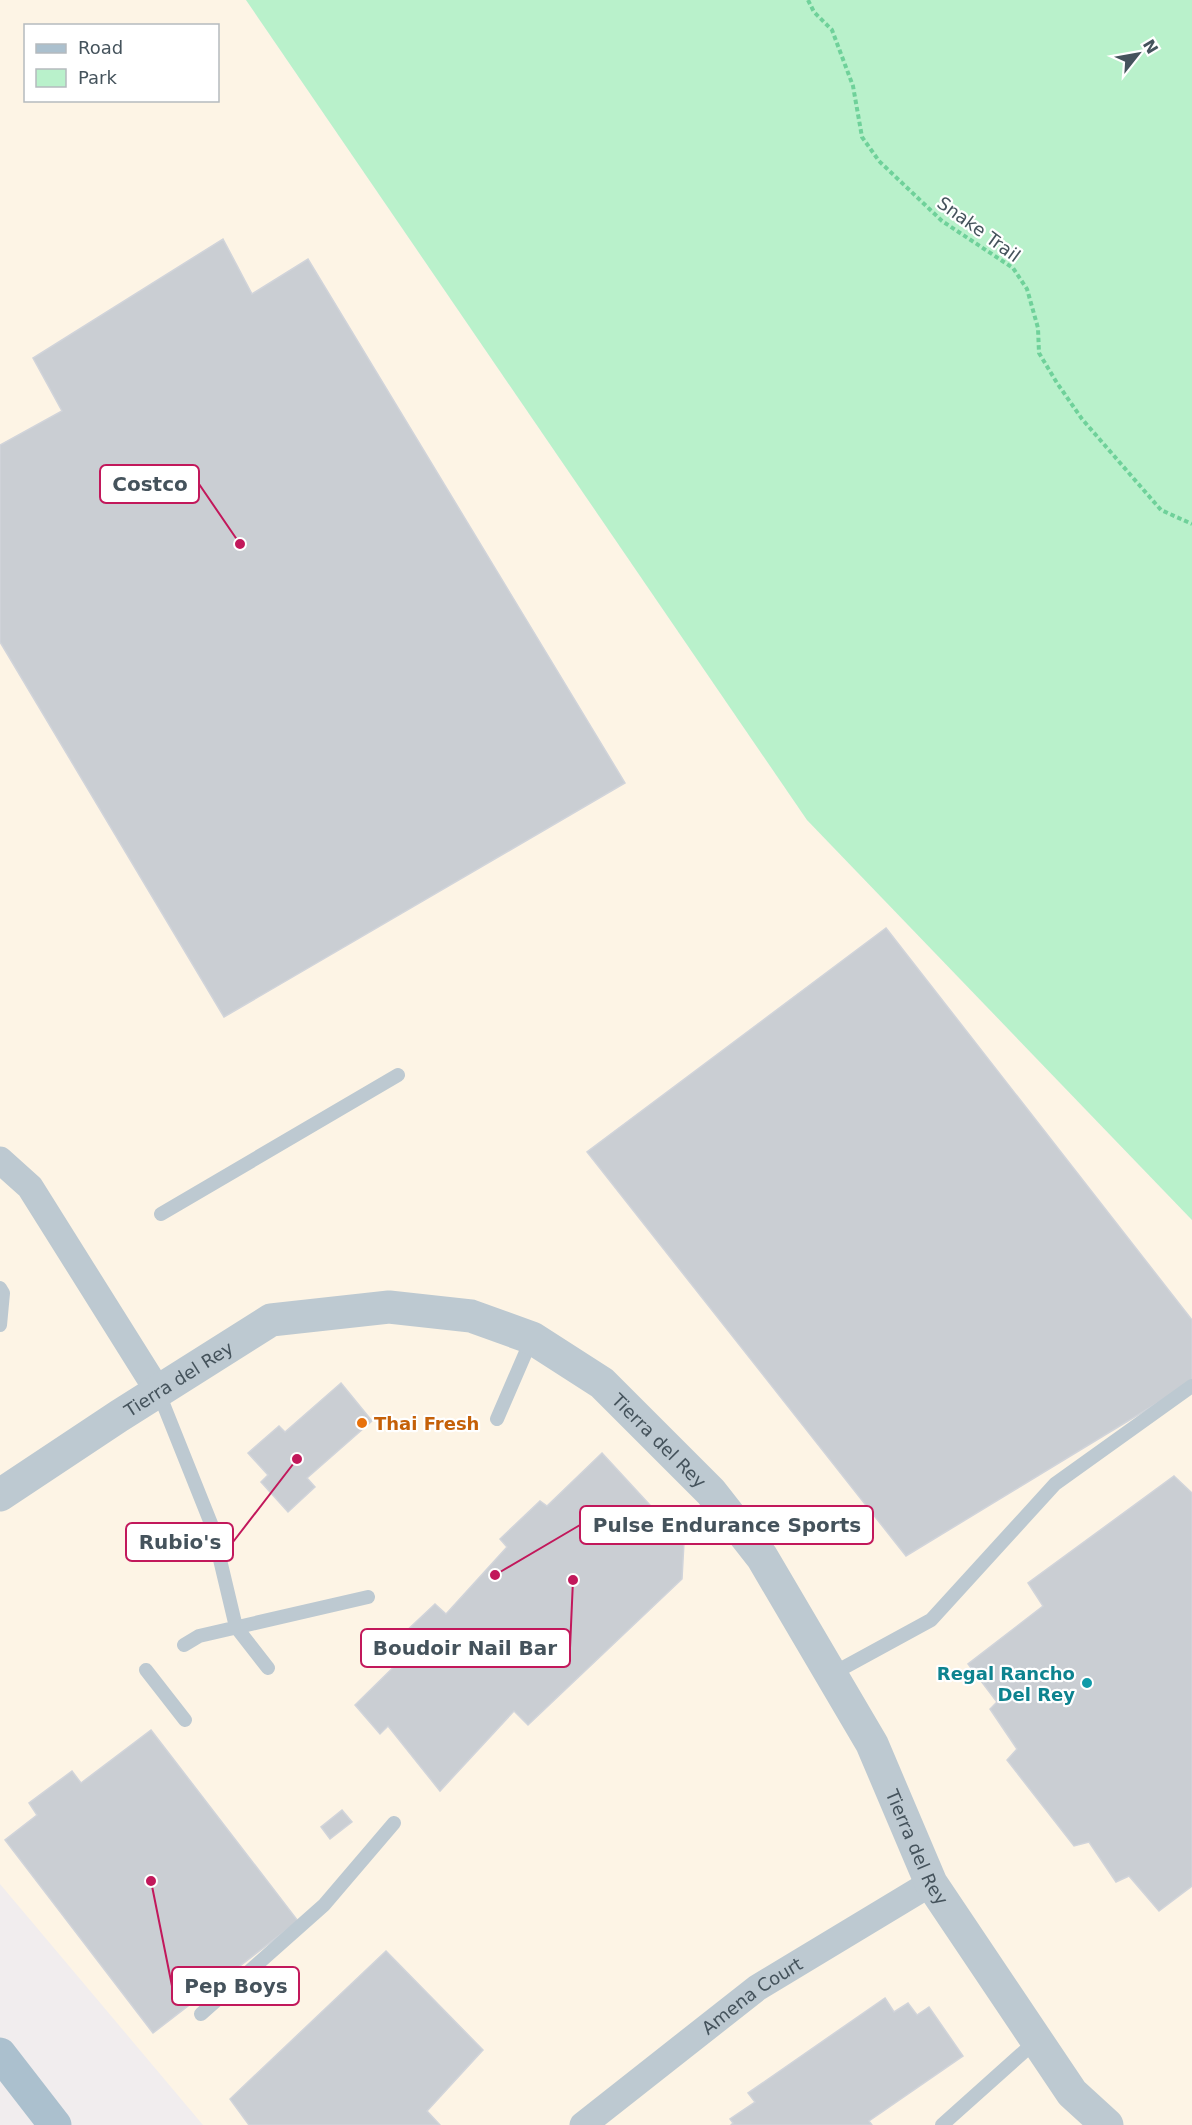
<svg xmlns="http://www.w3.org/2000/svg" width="1192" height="2125" viewBox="0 0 1192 2125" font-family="'DejaVu Sans',sans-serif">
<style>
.commercial{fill:#fdf4e5;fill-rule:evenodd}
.green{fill:#b9f1cb}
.building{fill:#caced3;stroke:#d1d4da;stroke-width:1.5}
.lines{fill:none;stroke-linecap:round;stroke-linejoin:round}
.path{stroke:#6fd19a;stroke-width:4;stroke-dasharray:4.5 3;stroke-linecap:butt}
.service{stroke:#bdc9d1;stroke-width:14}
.minor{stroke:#bdc9d1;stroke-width:27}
.tertiary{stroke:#bdc9d1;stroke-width:33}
.primary{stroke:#abc0ce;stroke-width:33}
.food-dot{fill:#e8710a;stroke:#fff;stroke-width:2}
.culture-dot{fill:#0f9aa8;stroke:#fff;stroke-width:2}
.labels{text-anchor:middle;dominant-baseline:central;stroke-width:4.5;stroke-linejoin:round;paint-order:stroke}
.street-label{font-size:18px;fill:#45535c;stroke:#fff}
.food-label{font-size:18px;font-weight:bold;fill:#c56008;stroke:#fff;text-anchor:start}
.culture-label{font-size:18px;font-weight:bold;fill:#0d838f;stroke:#fff;text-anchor:end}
.leader{fill:none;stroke:#c2185b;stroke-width:2}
.callout-dot{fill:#c2185b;stroke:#fff;stroke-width:2}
.callout{fill:#fff;stroke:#c2185b;stroke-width:2}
.callout-label{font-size:20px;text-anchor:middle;font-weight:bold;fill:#45535c}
</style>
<rect width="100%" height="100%" fill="#f1edee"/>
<path class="commercial" d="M0,0h246l561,820 385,400v905h-989l-203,-241zM26,26h192v74h-192z"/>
<path class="green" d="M246,0h946v1220l-385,-400z"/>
<path class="building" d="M223,239l29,55 56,-35 317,524 -401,234 -224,-375v-197l62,-34 -29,-53z
M886,928l306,392v62l-286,174 -319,-404z
M341,1383l31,38 -65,57 8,9 -27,25 -27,-30 7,-7 -20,-22 31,-27 6,6z
M602,1453l82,89 -2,37 -154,146 -14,-14 -74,80 -52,-65 -8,8 -25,-29 58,-57 -12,-12 34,-32 11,10 61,-67 -7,-8 40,-38 7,5z
M1174,1476l18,17v393l-33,25 -30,-35 -13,6 -27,-40 -15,4 -67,-86 10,-11 -27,-40 7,-7 -29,-38 75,-58 -15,-23z
M151,1730l147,191 -145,112 -148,-193 32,-25 -8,-12 43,-32 9,12z
M342,1810l10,12 -22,17 -9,-12z
M386,1951l97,99 -56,61 13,14h-191l-19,-26z
M885,1998l9,14 14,-9 9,12 12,-8 34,49 -94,65 3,4h-141l2,-2 -3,-4 25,-17 -7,-9z"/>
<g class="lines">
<path class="path" d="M808,0l6,12 18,18 21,56 9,51 17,24 63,60 71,47 14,21 11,39 1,25 18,30 25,36 79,91 31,14"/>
<path class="service" d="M161,1214l237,-139
M0,1288l3,5 -3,32
M158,1391l54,135 24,101 32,41
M497,1419l35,-81
M184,1645l15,-9 169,-39
M146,1670l39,50
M832,1674l99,-54 124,-136 137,-98
M201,2014l123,-109 70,-82
M942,2125l95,-85"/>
<g class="minor">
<path d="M0,1160l30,27 128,204"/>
<path id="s1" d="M583,2125l174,-137 174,-105"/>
</g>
<path class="tertiary" id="s2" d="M0,1495l119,-79 152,-96 118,-13 82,9 61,22 70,45 109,109 51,65 110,187 59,139 141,210 35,32"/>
<path class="primary" d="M0,2054l55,71"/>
</g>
<circle class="food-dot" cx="362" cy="1423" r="6"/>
<circle class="culture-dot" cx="1087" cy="1683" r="6"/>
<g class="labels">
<g class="street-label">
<text transform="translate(979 229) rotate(36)">Snake Trail</text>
<text stroke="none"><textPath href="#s2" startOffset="213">Tierra del Rey</textPath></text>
<text stroke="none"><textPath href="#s2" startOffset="753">Tierra del Rey</textPath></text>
<text stroke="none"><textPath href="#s2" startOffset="1238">Tierra del Rey</textPath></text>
<text stroke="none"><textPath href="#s1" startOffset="213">Amena Court</textPath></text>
</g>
<g class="food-label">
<text x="374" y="1423">Thai Fresh</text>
</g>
<g class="culture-label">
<text x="1075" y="1673">Regal Rancho<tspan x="1075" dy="21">Del Rey</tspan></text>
</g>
</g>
<path class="leader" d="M240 544L199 484M495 1575L580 1525M297 1459L233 1542M573 1580L570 1648M151 1881L172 1986"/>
<g class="callout-dot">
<circle cx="240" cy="544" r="6"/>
<circle cx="495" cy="1575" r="6"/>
<circle cx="297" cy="1459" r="6"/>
<circle cx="573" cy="1580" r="6"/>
<circle cx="151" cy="1881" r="6"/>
</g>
<g class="callout">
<rect x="100" y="465" width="99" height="38" rx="6"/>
<rect x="580" y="1506" width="293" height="38" rx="6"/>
<rect x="126" y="1523" width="107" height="38" rx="6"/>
<rect x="361" y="1629" width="209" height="38" rx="6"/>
<rect x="172" y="1967" width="127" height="38" rx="6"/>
</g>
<g class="callout-label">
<text x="150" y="491">Costco</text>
<text x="727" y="1532">Pulse Endurance Sports</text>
<text x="180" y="1549">Rubio's</text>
<text x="465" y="1655">Boudoir Nail Bar</text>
<text x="236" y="1993">Pep Boys</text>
</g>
<rect x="24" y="24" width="195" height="78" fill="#ffffff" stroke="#b5babe" stroke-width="1.5"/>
<rect x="36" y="44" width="30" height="9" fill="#abc0ce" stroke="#b5babe" stroke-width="1.5"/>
<text x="78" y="54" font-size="18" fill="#45535c">Road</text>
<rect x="36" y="69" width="30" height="18" fill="#b9f1cb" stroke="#b5babe" stroke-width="1.5"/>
<text x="78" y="84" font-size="18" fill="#45535c">Park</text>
<g transform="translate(1138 54) rotate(59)" stroke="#ffffff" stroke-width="4.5" paint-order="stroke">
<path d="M0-4.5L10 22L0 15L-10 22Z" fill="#45535c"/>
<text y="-9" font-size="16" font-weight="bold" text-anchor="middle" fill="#45535c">N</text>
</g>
</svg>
